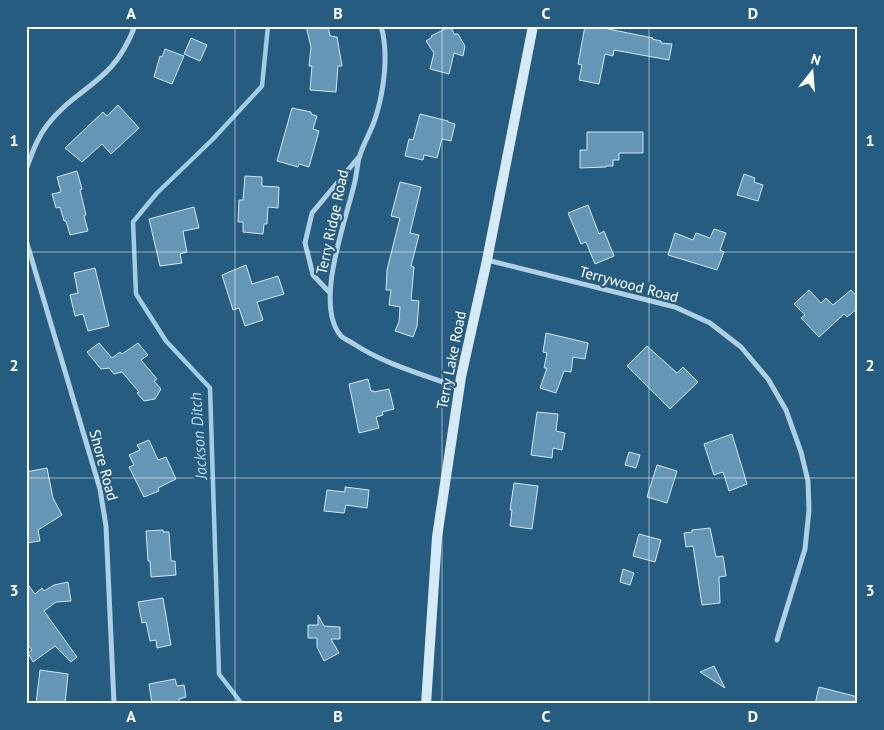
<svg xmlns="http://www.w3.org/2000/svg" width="884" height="730" viewBox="0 0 884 730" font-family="'PT Sans',sans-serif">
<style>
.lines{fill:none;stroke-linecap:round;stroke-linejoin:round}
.stream{stroke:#a1cde7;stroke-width:4.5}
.building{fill:#6696b5;stroke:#d0e7f5}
.street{stroke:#add0e6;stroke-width:5}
.secondary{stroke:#d6e9f6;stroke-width:10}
.grid{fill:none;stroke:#fff;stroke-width:1;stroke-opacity:0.55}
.labels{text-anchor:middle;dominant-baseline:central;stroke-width:4.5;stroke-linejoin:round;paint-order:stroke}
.street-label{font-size:15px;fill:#fff;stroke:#265c80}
.water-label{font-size:16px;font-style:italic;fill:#b8d9ee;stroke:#265c80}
.neatline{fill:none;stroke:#fff;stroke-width:2}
.grid-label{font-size:16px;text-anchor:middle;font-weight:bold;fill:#fff}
</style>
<rect width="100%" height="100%" fill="#265c80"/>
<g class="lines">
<path class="stream" d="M242,704l-23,-30 -9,-286 -44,-47 -30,-47 -3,-72 24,-29 56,-54 49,-53 6,-60"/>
</g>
<path class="building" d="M306,26h22l2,10 7,1 5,29h-4l-2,26 -26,-2 2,-24h-3l2,-19z
M585,26h9l34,7 25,5 -1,1 9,2v2l11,1 -3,16 -55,-10 -1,6 -8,-2 -6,30 -20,-4 3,-15 -4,-1z
M447,28l5,1 2,5h4l7,12 -2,10 -9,-3 -5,21 -19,-5 4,-16 -8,-12 6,-4 -1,-1z
M191,38l16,7 -7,16 -16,-7z
M165,49l19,7 -12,28 -18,-7 6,-21 2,1z
M118,105l21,23 -28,26 -9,-10 -20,18 -17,-14 38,-36 4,4z
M292,108l19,4v2l6,2 -4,13 6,2 -10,36 -10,-3 -1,3 -21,-6z
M420,114l28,7v1l7,2 -4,17 -9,-2 -5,19 -13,-3 -1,5 -18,-4 4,-17 4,1z
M587,132h56v21h-24v7h-6v6h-7v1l-26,1v-18h7z
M77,171l5,18 -2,1 6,25 -2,1 4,15 -18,4 -4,-14h-2l-4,-14 -4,1 -4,-14 9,-2 -4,-15z
M744,174l11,4 -1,4 9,3 -5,16 -21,-6z
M245,176l17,1v9l17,1 -1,21 -10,-1 -1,17h-3l-1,10 -20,-2v-10h-5l1,-22h4z
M400,182l21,5 -11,46 9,2 -8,31 3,1 -3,33 8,1 -2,25 -4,11 -18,-6 4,-9 1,-15 -11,-2 2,-15h-5l1,-20 13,-52 -9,-2z
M588,205l11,29 5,-3 10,25 -19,8 -9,-22 -5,2 -13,-31z
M194,207l5,21 -16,3 4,21 -7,2 2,9 -22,3 -11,-47z
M714,229l12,4 -6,17 4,2 -7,18 -49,-15 7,-22 18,7 3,-7 14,5z
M246,265l6,19 26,-8 6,18 -27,8 6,18 -18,6 -6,-18 -6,2 -11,-35z
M95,268l14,58 -21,5 -5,-17 -8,2 -5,-21 8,-2 -4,-20z
M809,290l12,13 5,-5 7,7 18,-15 7,8v10l-11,9 -3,-3 -25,23 -18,-19 4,-3 -11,-11z
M546,333l42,10 -3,16 -12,-2 -2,15 -7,-1 -8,22 -16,-5 7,-20h-3l3,-15 -4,-1z
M99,343l13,15 8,-6 2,2 16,-11 10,12 -7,5 16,19 -3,2 7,8 -6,10 -11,2 -7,-8 2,-1 -17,-20 -8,2 -5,-6 -8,1 -14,-17z
M647,346l30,27 6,-6 15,15 -28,27 -43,-43z
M368,379l3,12h3v1l15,-3 5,20 -12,3 1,3 -7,2 3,11 -20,5 -10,-49z
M537,412l21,2 -2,17 9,2 -3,17 -9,-2 -1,10 -21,-3z
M732,434l15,50 -18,7 -6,-19 -9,3 -10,-31z
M149,440l9,20 8,-3 10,22 -18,9 1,3 -15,6 -15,-30 5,-2 -5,-10 11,-5 -3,-5z
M629,452l11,3 -4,13 -11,-3z
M657,465l20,6 -10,32 -20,-6z
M47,468l6,30 9,17 -24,15 2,11 -14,2v-71z
M514,483l24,3 -6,43 -22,-3 2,-16h-2z
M345,487l24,3 -2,18 -21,-3 -2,8 -20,-2 3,-21 18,2z
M710,528l6,29 7,-1 3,20 -7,1 1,26 -18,2 -9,-59 -7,1 -2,-14 8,-1v-2z
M163,530v2h6l2,29h4l1,14 -25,2 -1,-16h-2l-2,-30z
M639,534l22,6 -6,22 -22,-6z
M623,569l11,4 -4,12 -10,-3z
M26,582l9,12 7,-6 2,3 10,-6 14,-3 3,19 -15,1 -12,9 33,46 -6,5 -16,-16 -22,16 -5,-9 4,-3 -6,-8z
M163,598l8,47 -14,3 -1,-8 -6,1 -4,-19 -4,1 -4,-21z
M318,615l6,11 16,1v12h-9l8,14 -15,8 -7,-14v-9h-9v-13h10z
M714,666l11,22 -25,-16z
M40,670l28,4 -3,30h-29z
M175,679l2,7 7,-1 2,12 -7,2 1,5h-28l-3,-20z
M819,687l39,10v7h-43z"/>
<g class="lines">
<path class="street" d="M381,26c8,27 3,64 -5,90 -4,14 -12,26 -16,39 -3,8 -3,18 -5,26 -8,37 -42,123 -14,155 3,3 9,5 13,8 30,20 71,31 105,44
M26,170c6,-17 11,-32 22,-46 17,-23 44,-36 63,-57 11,-12 18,-26 24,-41
M26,240l74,249 6,37 8,178
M487,260l188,47 35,16 31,24 27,32 18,31 15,42 7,29 1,29 -4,39 -28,91
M330,293l-17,-18 -8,-32 7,-30 46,-55"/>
<path class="secondary" d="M426,704l11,-167 24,-160 26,-117 46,-234"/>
</g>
<path class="grid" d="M235,26v678M442,26v678M649,26v678M26,252h832M26,478h832"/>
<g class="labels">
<g class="street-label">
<text transform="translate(332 222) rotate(-78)">Terry Ridge Road</text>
<text transform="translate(629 284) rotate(15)">Terrywood Road</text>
<text transform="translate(451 360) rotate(-79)">Terry Lake Road</text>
<text transform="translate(104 465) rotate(75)">Shore Road</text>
</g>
<g class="water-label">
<text transform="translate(198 436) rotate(-94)">Jackson Ditch</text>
</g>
</g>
<rect width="884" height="730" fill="none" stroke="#265c80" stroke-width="55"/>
<g transform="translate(812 72) rotate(17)" stroke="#265c80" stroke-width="4" paint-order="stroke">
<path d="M0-4L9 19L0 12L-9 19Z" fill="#ffffff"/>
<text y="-8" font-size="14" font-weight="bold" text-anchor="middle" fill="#ffffff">N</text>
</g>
<rect x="28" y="28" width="828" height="674" class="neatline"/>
<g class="grid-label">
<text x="131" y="19">A</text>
<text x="338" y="19">B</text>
<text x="546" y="19">C</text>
<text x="753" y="19">D</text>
<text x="14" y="146">1</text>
<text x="870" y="146">1</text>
<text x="14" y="371">2</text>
<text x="870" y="371">2</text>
<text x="14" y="596">3</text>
<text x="870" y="596">3</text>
<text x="131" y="722">A</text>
<text x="338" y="722">B</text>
<text x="546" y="722">C</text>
<text x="753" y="722">D</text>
</g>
</svg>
